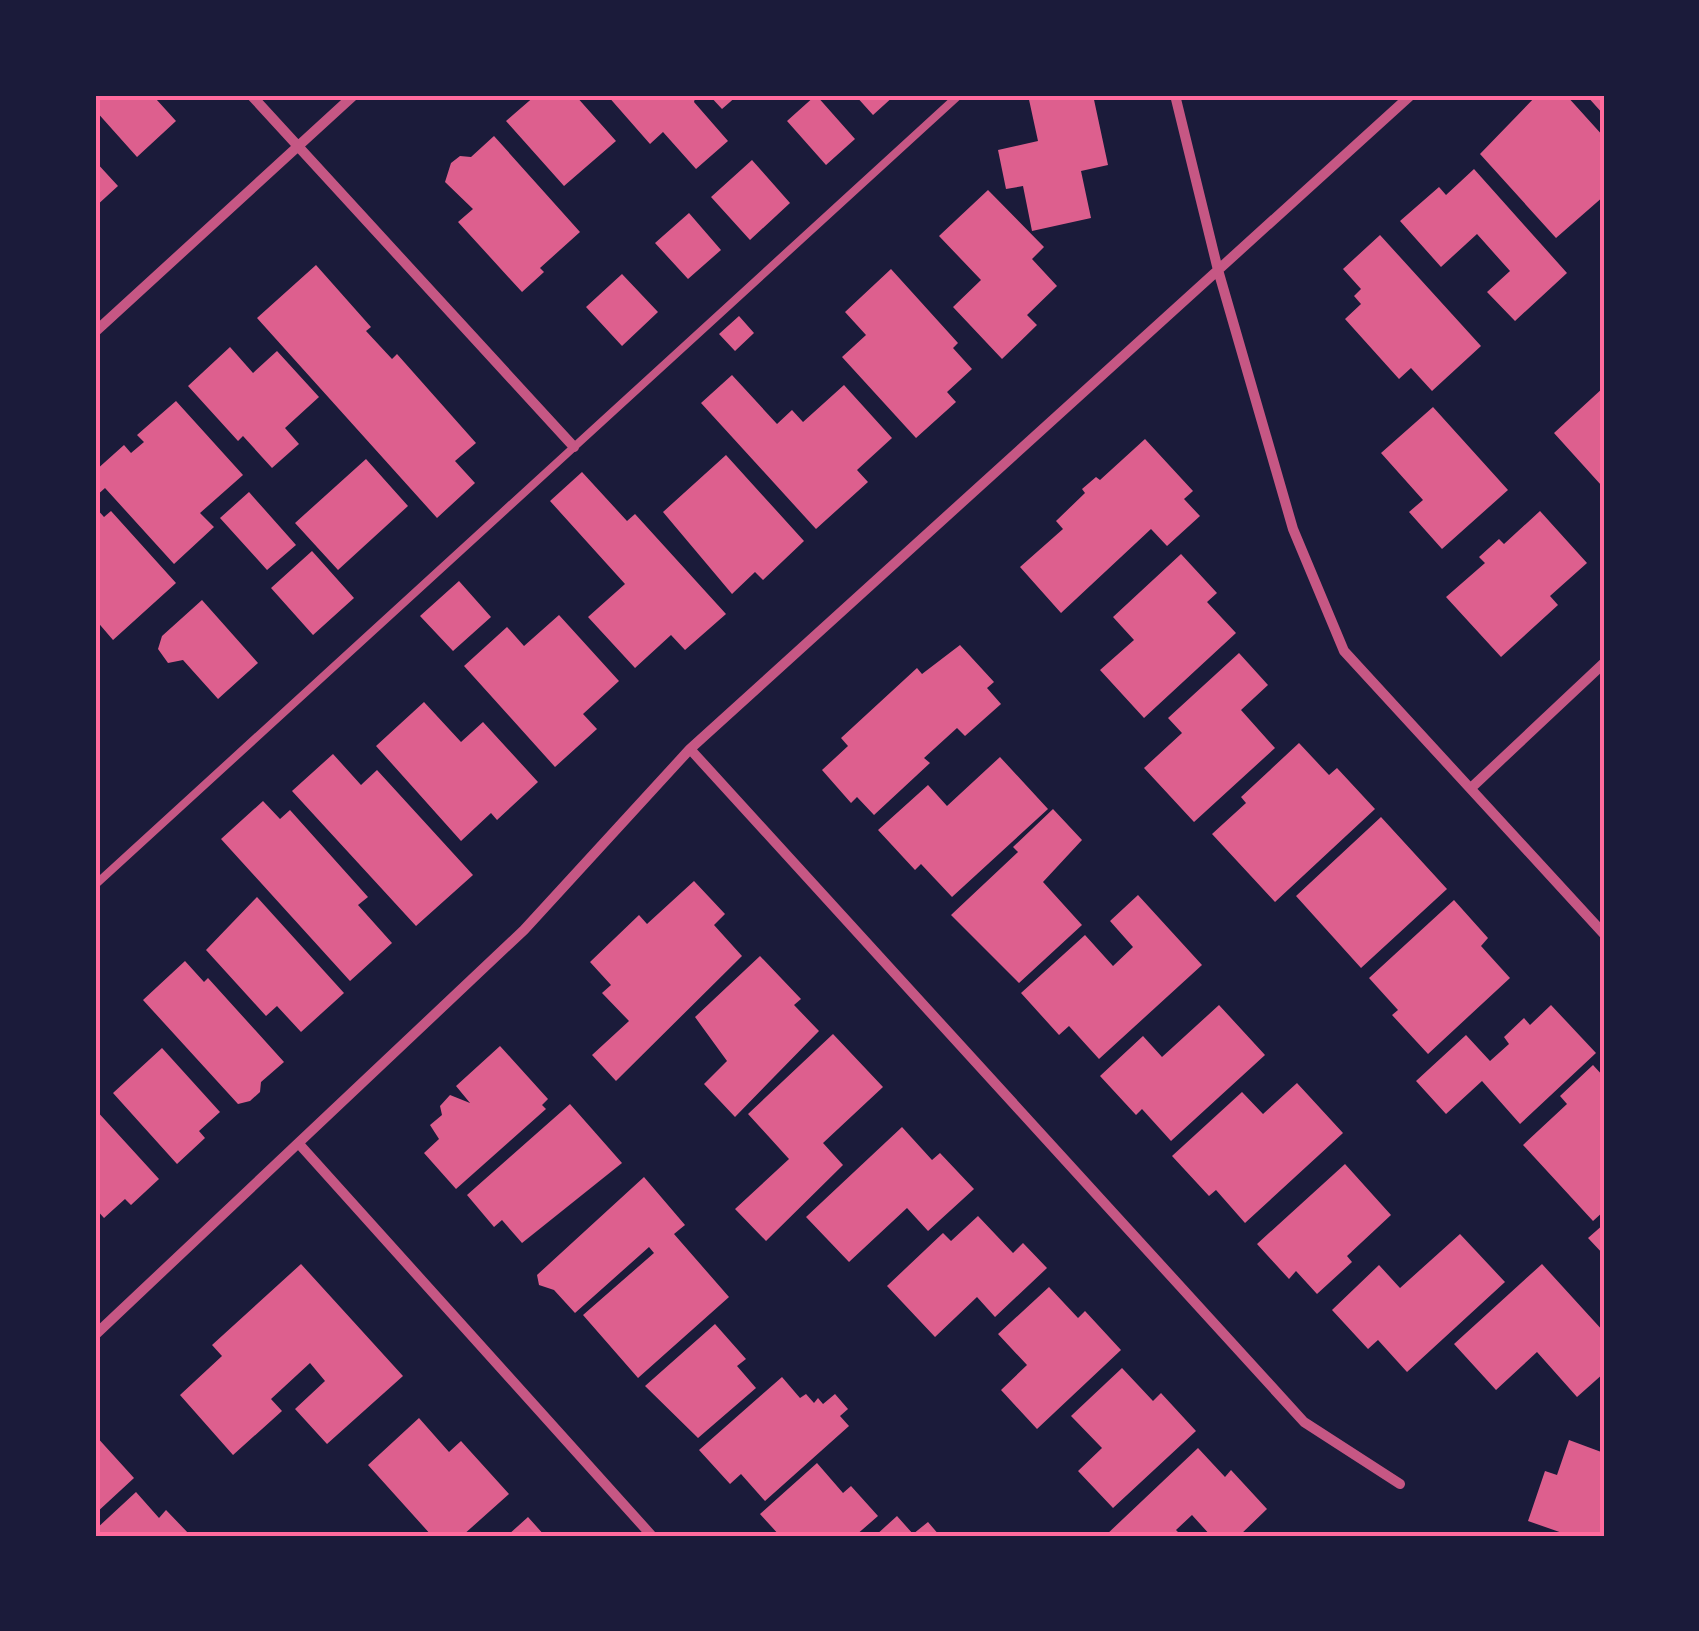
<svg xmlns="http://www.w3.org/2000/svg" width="1699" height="1631" viewBox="0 0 1699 1631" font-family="'Nunito Sans',sans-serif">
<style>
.building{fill:#dd5f8e}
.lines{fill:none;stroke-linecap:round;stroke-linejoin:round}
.service{stroke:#c65784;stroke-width:8}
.minor{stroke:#c65784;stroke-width:10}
.neatline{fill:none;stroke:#ff6b9d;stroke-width:4}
</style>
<rect width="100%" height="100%" fill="#1b1b3a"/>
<path class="building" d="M95,95h66l-5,4 20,22 -39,36 -42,-47z
M536,95h39l41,46 -52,45 -58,-65z
M607,95h89l-2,7 34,39 -32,28 -33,-37 -13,12z
M709,95h29l-16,14z
M816,95l39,44 -29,26 -39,-44z
M855,95h40l-22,20z
M1028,95h65l15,70 -27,6 10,47 -59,13 -9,-45 -17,3 -8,-39 40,-9z
M1537,95h29l38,42v59l-48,42 -76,-84z
M1586,95h18v20z
M494,136l86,96 -40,36 4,4 -22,20 -64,-70 15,-13 -28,-27 6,-19 9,-7 11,1z
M752,160l38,43 -40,37 -39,-43z
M95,161l23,25 -23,21z
M1474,169l93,104 -52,48 -28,-29 23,-21 -33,-37 -36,33 -41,-46 39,-34 7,8z
M988,190l56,57 -12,12 25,27 -30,29 10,10 -35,34 -49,-52 28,-27 -42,-44z
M689,213l32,37 -33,29 -33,-36z
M1380,235l101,111 -49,45 -21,-23 -12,11 -54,-60 16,-15 -7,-8 7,-7 -18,-20z
M316,265l55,62 -5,4 26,28 5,-5 79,89 -21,18 20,22 -38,35 -180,-200z
M891,269l67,74 -5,5 19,21 -25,23 9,10 -40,36 -74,-81 24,-22 -21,-23z
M622,274l36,38 -36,34 -36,-39z
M739,316l15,17 -19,18 -16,-17z
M230,347l23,26 24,-22 42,46 -34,31 14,16 -27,24 -29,-32 -5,5 -50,-55z
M732,375l45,49 15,-14 11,12 41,-37 48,53 -35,32 11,12 -52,47 -115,-126z
M1604,387v95l-3,3 -47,-52z
M176,401l67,74 -43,38 14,14 -40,37 -69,-76 -10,9v-26l29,-26 7,8 13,-11 -7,-7z
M1433,407l75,83 -66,59 -33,-37 14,-12 -42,-47z
M1145,439l48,52 -9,8 16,17 -33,30 -16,-17 -90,84 -41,-46 43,-38 -7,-8 29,-28 -3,-4 14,-12 4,3z
M726,455l78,86 -41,39 -8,-8 -23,22 -69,-82z
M366,459l42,47 -70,64 -43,-47z
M582,472l45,49 8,-7 91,100 -41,36 -14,-15 -36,33 -47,-51 37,-33 -75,-83z
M249,492l47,53 -29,25 -47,-52z
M95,507l9,10 7,-6 65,72 -63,57 -18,-21z
M1540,511l47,52 -37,33 8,9 -57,52 -55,-60 39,-34 -6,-6 20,-18 5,5z
M312,551l42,47 -41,37 -42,-47z
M1181,554l36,39 -10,9 29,31 -92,85 -44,-48 34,-30 -21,-23z
M459,581l32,36 -38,34 -33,-35z
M202,600l56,63 -40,36 -35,-39 -15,3 -10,-14 4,-13z
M559,615l60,66 -36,33 14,15 -42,38 -91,-101 43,-39 17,19z
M960,645l34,37 -7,6 14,16 -36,32 -8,-8 -33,30 6,5 -56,52 -17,-18 -6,6 -29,-33 26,-24 -7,-8 76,-70 5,6z
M1239,653l29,32 -27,25 34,38 -81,74 -50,-54 38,-35 -14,-15z
M424,702l37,40 22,-20 55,60 -41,38 -6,-7 -30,28 -85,-95z
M1299,743l30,32 8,-7 38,41 -100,93 -63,-68 34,-31 -5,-6z
M333,754l28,31 16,-15 96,105 -57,51 -124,-135z
M1000,757l48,52 -96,88 -31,-33 -6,6 -37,-40 50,-45 19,21z
M263,801l17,18 10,-9 78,87 -10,8 34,38 -42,38 -129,-142z
M1053,809l29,31 -39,42 39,43 -63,58 -68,-68 67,-63 -5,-5z
M1381,817l66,72 -86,79 -65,-72z
M694,881l31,33 -11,11 28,31 -126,125 -24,-26 37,-34 -27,-28 9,-8 -21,-23 49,-47 8,9z
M1138,895l64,70 -103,94 -30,-33 -10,9 -38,-42 64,-58 28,31 20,-19 -23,-26z
M257,897l87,96 -43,39 -24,-26 -11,10 -60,-66z
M1454,900l34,38 -7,8 29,32 -82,76 -36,-39 6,-5 -29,-32z
M760,956l41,43 -7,6 25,26 -84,86 -31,-33 23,-23 -32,-44z
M185,961l19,21 4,-4 76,84 -23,20 -1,10 -10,9 -12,3 -95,-104z
M1219,1005l46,50 -94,86 -29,-32 -6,6 -36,-39 43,-40 19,21z
M1551,1005l45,48 -76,71 -38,-43 -36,33 -30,-33 50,-46 24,26 19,-17 -5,-7 20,-19 6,7z
M833,1034l50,53 -60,56 20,22 -77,76 -31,-32 54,-50 -41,-45z
M500,1046l48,53 -6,6 4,4 -90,80 -32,-36 15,-14 -9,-14 12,-10 -2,-9 10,-11 20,8 -14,-17z
M162,1048l58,64 -21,19 6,7 -28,26 -64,-71z
M1593,1065l11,12v134l-11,10 -70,-76 44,-41 -7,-8z
M1297,1083l46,50 -98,90 -29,-33 -7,6 -37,-40 70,-64 21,22z
M570,1104l52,59 -100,80 -20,-23 -8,7 -27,-32z
M95,1109l64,70 -28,26 -6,-6 -21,19 -9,-10z
M902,1127l30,33 8,-7 34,36 -46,42 -21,-23 -58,54 -43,-45z
M1345,1164l46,51 -44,41 5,6 -35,32 -21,-23 -7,8 -32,-35z
M644,1177l41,48 -11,9 55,63 -91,81 -55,-63 71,-62 -5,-6 -74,66 -21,-23 -15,-5 -2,-10z
M978,1216l35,37 10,-10 24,25 -52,49 -18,-20 -42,40 -48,-51 56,-53 8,8z
M1604,1224v31l-16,-17z
M1460,1234l45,48 -98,90 -29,-32 -10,9 -36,-39 47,-45 21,23z
M301,1264l102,112 -76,68 -32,-35 30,-28 -15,-18 -39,36 11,12 -49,44 -53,-60 42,-39 -10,-11z
M1542,1264l62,68v41l-27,24 -40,-45 -41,38 -42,-46z
M1049,1287l29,31 7,-7 36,39 -84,79 -36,-39 26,-25 -29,-31z
M715,1324l31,35 -9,7 19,22 -58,50 -53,-52z
M1122,1368l31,33 8,-8 35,38 -83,77 -35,-37 24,-23 -31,-32z
M782,1377l18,21 6,-4 8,9 4,-5 5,6 12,-10 13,15 -8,7 9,10 -84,75 -24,-27 -11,10 -31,-34z
M419,1418l30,34 12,-11 48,53 -47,42h-30l-64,-71z
M95,1435l39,43 -39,36z
M1569,1440l35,13v83h-33l-43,-15 17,-50 12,4z
M1198,1448l27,29 6,-7 36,39 -28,27h-28l-19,-21 -16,15 6,6h-77z
M817,1463l26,30 8,-7 27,30 -23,20h-75l-20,-22z
M136,1492l23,26 7,-8 25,26h-96v-6z
M897,1516l16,18 15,-12 12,14h-65z
M528,1517l17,19h-38z"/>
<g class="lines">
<path class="service" d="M95,885l864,-790"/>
<path class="minor" d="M251,95l323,352
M1175,95l43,175 75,259 51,122 260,283
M95,332l259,-237
M690,749l614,673 96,62
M1471,788l133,-125
M300,1145l352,391
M95,1335l429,-405 166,-181 721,-654"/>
</g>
<rect width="1699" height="1631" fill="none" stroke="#1b1b3a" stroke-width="195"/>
<rect x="98" y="98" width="1504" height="1436" class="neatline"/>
</svg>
